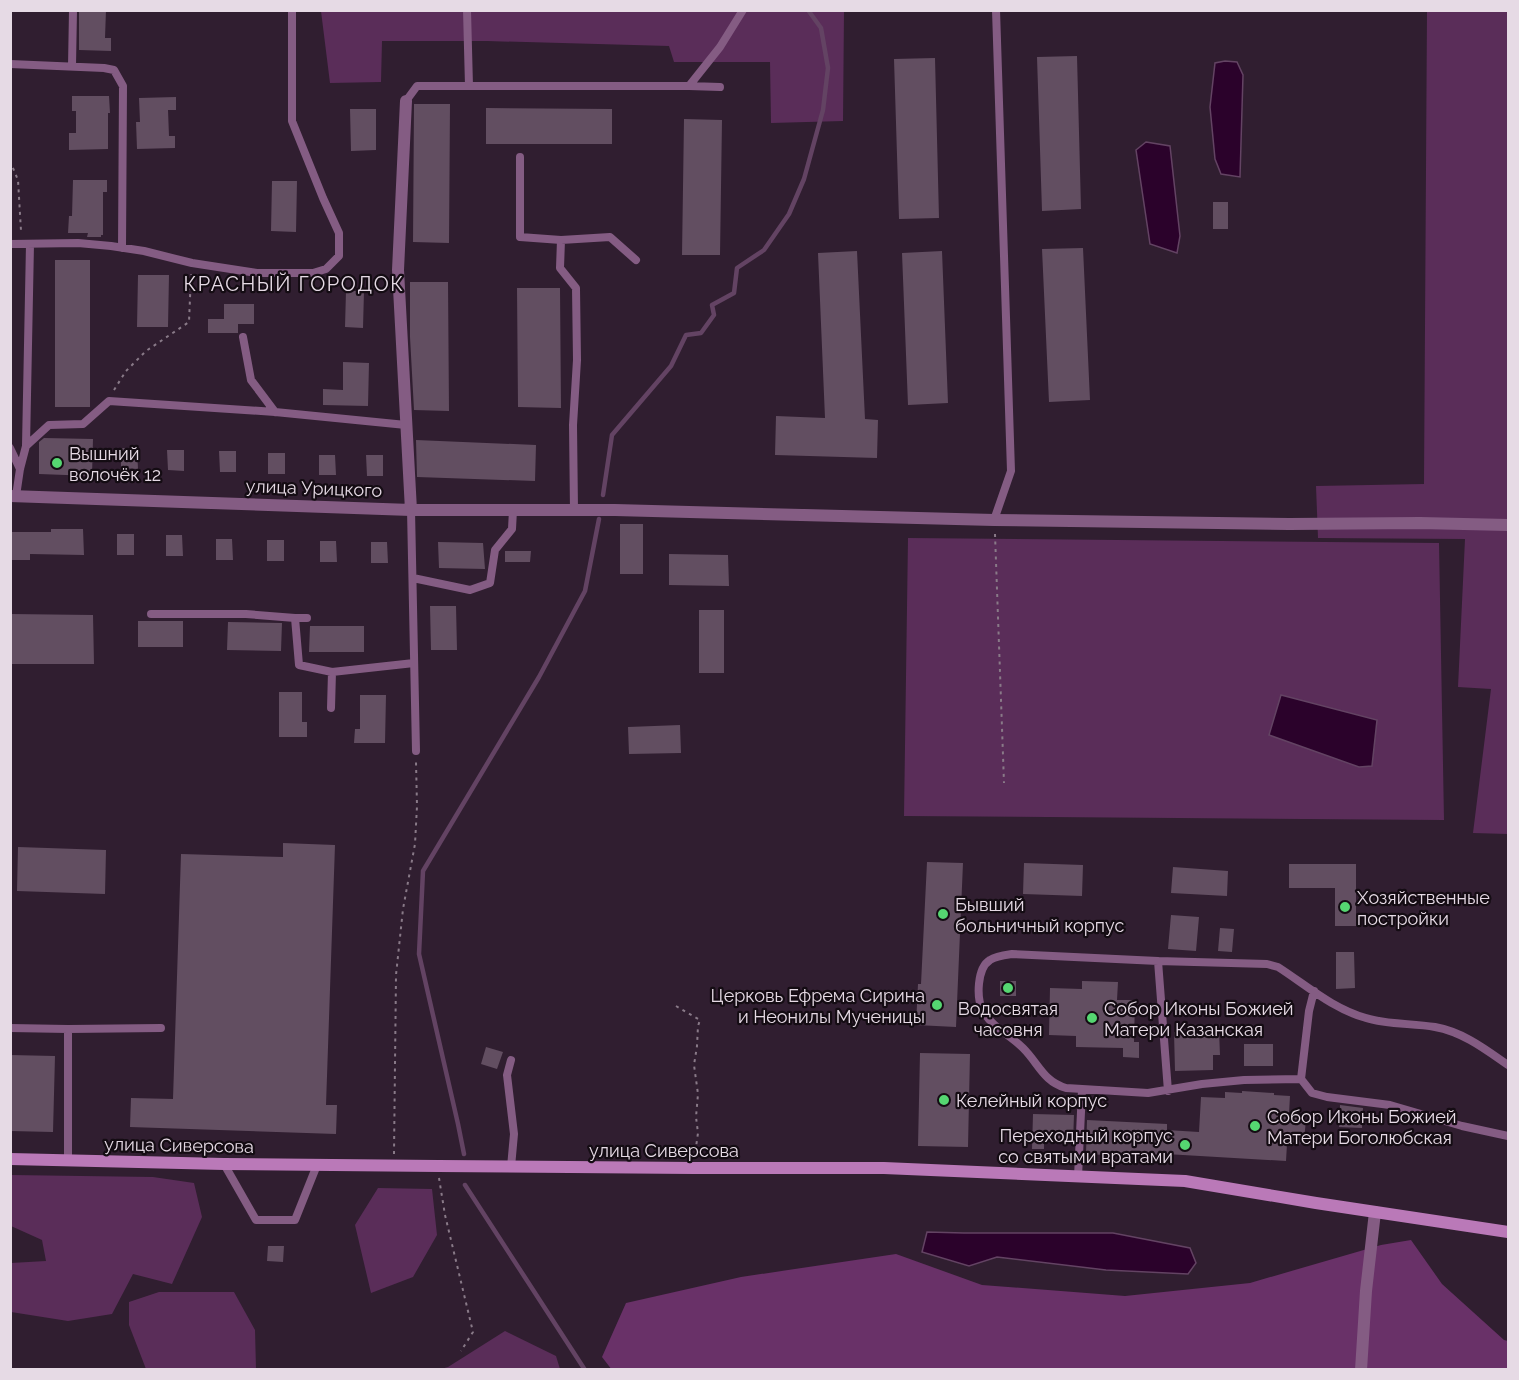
<svg xmlns="http://www.w3.org/2000/svg" width="1519" height="1380" viewBox="0 0 1519 1380" font-family="Raleway,sans-serif">
<style>
.green{fill:#5a2d59}
.forest{fill:#693168}
.water{fill:#2b022b;stroke:#634363;stroke-width:1.5}
.lines{fill:none;stroke-linecap:round;stroke-linejoin:round}
.stream{stroke:#634363;stroke-width:4.5}
.building{fill:#624e61}
.path{stroke:#897a88;stroke-width:2;stroke-dasharray:3 4.5;stroke-linecap:butt}
.lane{stroke:#845c83;stroke-width:8}
.street{stroke:#845c83;stroke-width:12}
.secondary{stroke:#ba79b8;stroke-width:12}
.poi-dot{fill:#55d671;stroke:#140c13;stroke-width:2}
.labels{text-anchor:middle;dominant-baseline:central;stroke-width:4.5;stroke-linejoin:round;paint-order:stroke}
.poi-label{font-size:18px;fill:#e6dae5;stroke:#140c13;text-anchor:start}
.street-label{font-size:18px;fill:#e6dae5;stroke:#140c13}
.neighbourhood-label{font-size:20px;letter-spacing:1.5px;fill:#e6dae5;stroke:#140c13}
</style>
<rect width="100%" height="100%" fill="#301e30"/>
<path class="green" d="M321,11h523l-1,110 -72,2 -1,-61h-96l-5,-16 -182,-5h-105l-1,41 -51,1z
M1427,11h81v823l-35,-1 18,-144 -33,-2 7,-148 -147,-1 -2,-52 108,-2z
M908,538l531,5 5,277 -540,-4z
M11,1175l142,2 41,6 8,34 -30,67 -39,-10 -21,40 -44,7 -57,-9v-49l35,-2 -4,-21 -31,-14z
M378,1188l54,1 5,46 -24,42 -42,16 -16,-68z
M159,1292h75l21,38 1,39h-110l-17,-44v-23z
M505,1331l51,25 4,13h-119l7,-2z"/>
<path class="forest" d="M1411,1240l31,44 62,56 4,1v29h-896l-10,-13 24,-54 115,-26 155,-23 86,31 143,11 125,-13 131,-38z"/>
<path class="water" d="M1225,61l12,1 6,13 -3,102 -19,-3 -6,-15 -5,-52 5,-44z
M1146,142l24,4 10,90 -3,17 -27,-9 -14,-94z
M1281,695l96,25 -5,46 -13,1 -90,-32z
M927,1232l37,1h149l77,15 6,15 -8,11 -82,-4 -109,-13 -28,9 -47,-14z"/>
<g class="lines">
<path class="stream" d="M603,495l9,-60 59,-69 15,-31 15,-2 13,-18 -2,-10 22,-12 3,-25 27,-18 25,-36 15,-35 19,-69 5,-42 -7,-40 -13,-18
M464,1154l-6,-30 -39,-170 4,-83 116,-194 46,-86 14,-72
M465,1185l120,185"/>
</g>
<path class="building" d="M79,10h27l-1,28h6v13l-32,-1z
M1077,56l4,153 -39,2 -5,-154z
M935,58l4,160 -40,1 -5,-160z
M72,96h37l1,17h-2v36l-39,1v-17h7v-22h-4z
M176,97v13h-8l1,26h6v12l-38,1 -1,-27h4l-1,-24z
M414,104h36l-1,139 -36,-1z
M486,108l126,1v35h-126z
M350,109h26v41l-25,1z
M684,119l38,1 -2,135h-38z
M73,180h34v12h-4v43h-2v2h-14l1,-4h-20l1,-17h3z
M272,181h25l-1,51 -25,-1z
M1213,202h15v27h-15z
M1083,248l7,152 -41,2 -7,-153z
M857,251l8,168 13,1 -1,38 -102,-3 1,-39 49,2 -7,-165z
M942,251l6,152 -40,2 -6,-152z
M55,260h35v147h-35z
M138,275h31l-1,52h-31z
M410,282h38l1,129 -35,-1 -4,-73z
M517,288h43l1,120 -43,-1z
M346,291h18l-1,37 -18,-1z
M224,304h30v20h-16v9h-30v-14h16z
M343,362l26,1 -1,43 -45,-1v-16l20,1z
M44,438l49,1 -1,37 -53,-2v-32z
M416,440l120,5 -1,36 -118,-4z
M121,448h16l1,21 -17,-1z
M167,450h17v21l-16,-1z
M219,451h17v21h-16z
M268,453h17v21h-17z
M319,455h16l1,20h-17z
M366,455h17v21h-16z
M620,524h23v50h-23z
M51,529h32l1,26 -54,-1v6h-20v-28h41z
M117,534h17v21h-17z
M166,535h16l1,21h-17z
M216,539h16l1,21h-17z
M267,540h17v21h-17z
M320,541h16l1,21h-17z
M371,542h16l1,21h-17z
M438,542l45,1 2,26 -46,-1z
M505,551h26l-1,11h-25z
M669,554l59,1 1,31 -60,-1z
M430,606h26l1,44h-26z
M699,610h25v63h-25z
M10,614l83,1 1,49h-84z
M138,621h45v26h-45z
M228,622l54,1 -1,28 -54,-1z
M310,626h54v26h-55z
M279,692h23v30h5v15h-28z
M360,695h26l-1,48h-31l1,-14h5z
M680,725l1,28 -52,1 -1,-27z
M283,843l52,2 -9,260h11l-1,29 -206,-7 1,-29 42,1 8,-245 102,3z
M18,847l88,3 -1,44 -88,-3z
M927,862l36,1 -7,164 -40,-2 2,-41h3z
M1024,863l59,2 -1,31 -59,-2z
M1289,864h67v62h-21v-38h-46z
M1173,867l55,4 -1,25 -56,-3z
M1171,915l28,2 -3,34 -28,-2z
M1220,928l14,1 -2,23 -14,-1z
M1336,952h18l1,36 -19,1z
M1000,981h16v15h-16z
M1082,981l36,1 -1,18h18l-1,42h5v16l-16,-1v-9l-47,-1v-11l-27,-1 1,-47 32,1z
M1219,1030l1,25h-7v15l-38,1 -1,-39z
M1244,1044h29v22h-29z
M486,1047l17,5 -6,17 -16,-5z
M920,1053l50,1 -2,93 -50,-1z
M10,1055l45,1 -2,76 -43,-1z
M1242,1091l32,2v2l16,1 -1,18h12l5,6 -2,20 -5,5 -12,-1 -1,17 -120,-7v4l-80,-4 1,-34 80,4v6l32,2 2,-35 24,1v-6l17,1z
M1340,1105l23,3 -1,20 -23,-1z
M1033,1114l41,1 -1,27 -29,-1v8h-12z
M268,1246h16l-1,16 -16,-1z"/>
<g class="lines">
<path class="path" d="M10,161l8,19 3,51
M114,390l12,-19 20,-20 43,-29 2,-48
M995,534l9,249
M676,1006l24,14 -2,6 -1,20 -3,19 4,29 -2,23 2,16 -3,21
M394,1154l2,-179 7,-66 12,-65 2,-38 -1,-44
M439,1178l6,37 28,117 -12,19"/>
<path class="lane" d="M10,64l94,4 10,2 9,16 -1,162
M72,66l1,-56
M469,86h220l31,-39 23,-37
M689,86l31,1
M406,101l11,-15h52l-2,-76
M520,157v80l41,3
M10,244l68,-1 33,3 33,5 48,12 65,10h56l13,-4 13,-13v-23l-16,-35 -31,-77v-111
M243,337l8,43 24,32
M26,446l4,-202
M10,448l10,21
M16,496l4,-27 6,-23 23,-21 34,-1 26,-23 166,11 131,13
M411,510l5,241
M574,510l-1,-85 4,-65 -1,-72 -16,-20 1,-28 49,-3 26,23
M994,520l17,-49 -15,-461
M413,578l57,12 20,-7 5,-33 17,-21 1,-19
M151,614h95l49,4
M307,618h-12l4,47 33,7
M331,708l1,-36 82,-9
M1158,961l10,130
M1314,991l-5,20 -8,68 11,14 15,4 63,8 72,21 46,10
M10,1028l58,1v132
M68,1029l93,-1
M511,1060l-4,15 7,59 -3,33
M1301,1079l-57,1 -42,4 -54,9 -82,-5c-23,-7 -27,-24 -43,-40 -13,-13 -31,-21 -40,-37 -7,-13 -6,-43 7,-51 6,-4 15,-5 22,-6l146,7 109,3 11,3c28,18 55,42 88,51 22,7 46,5 69,9 28,5 50,22 73,38
M224,1164l32,56h39l22,-55
M1078,1177l4,-87"/>
<path class="street" d="M406,101l-8,169 13,240
M10,496l401,14h204l379,10 295,4 131,-1 88,2
M1361,1370l5,-79 9,-79"/>
<path class="secondary" d="M10,1159l214,5 214,2 255,2h191l301,13 131,22 192,29"/>
</g>
<g class="poi-dot">
<circle cx="57" cy="463" r="6"/>
<circle cx="1345" cy="907" r="6"/>
<circle cx="943" cy="914" r="6"/>
<circle cx="1008" cy="988" r="6"/>
<circle cx="937" cy="1005" r="6"/>
<circle cx="1092" cy="1018" r="6"/>
<circle cx="944" cy="1100" r="6"/>
<circle cx="1255" cy="1126" r="6"/>
<circle cx="1185" cy="1145" r="6"/>
</g>
<g class="labels">
<g class="poi-label">
<text x="69" y="453">Вышний<tspan x="69" dy="21">волочёк 12</tspan></text>
<text x="1357" y="897">Хозяйственные<tspan x="1357" dy="21">постройки</tspan></text>
<text x="955" y="904">Бывший<tspan x="955" dy="21">больничный корпус</tspan></text>
<text x="925" y="995" text-anchor="end">Церковь Ефрема Сирина<tspan x="925" dy="21">и Неонилы Мученицы</tspan></text>
<text x="1008" y="1008" text-anchor="middle">Водосвятая<tspan x="1008" dy="21">часовня</tspan></text>
<text x="1104" y="1008">Собор Иконы Божией<tspan x="1104" dy="21">Матери Казанская</tspan></text>
<text x="956" y="1100">Келейный корпус</text>
<text x="1267" y="1116">Собор Иконы Божией<tspan x="1267" dy="21">Матери Боголюбская</tspan></text>
<text x="1173" y="1135" text-anchor="end">Переходный корпус<tspan x="1173" dy="21">со святыми вратами</tspan></text>
</g>
<g class="street-label">
<text transform="translate(314 488) rotate(2)">улица Урицкого</text>
<text transform="translate(179 1145) rotate(1)">улица Сиверсова</text>
<text x="664" y="1150">улица Сиверсова</text>
</g>
<g class="neighbourhood-label">
<text x="294" y="284">КРАСНЫЙ ГОРОДОК</text>
</g>
</g>
<rect width="1519" height="1380" fill="none" stroke="#e6dae5" stroke-width="24"/>
</svg>
